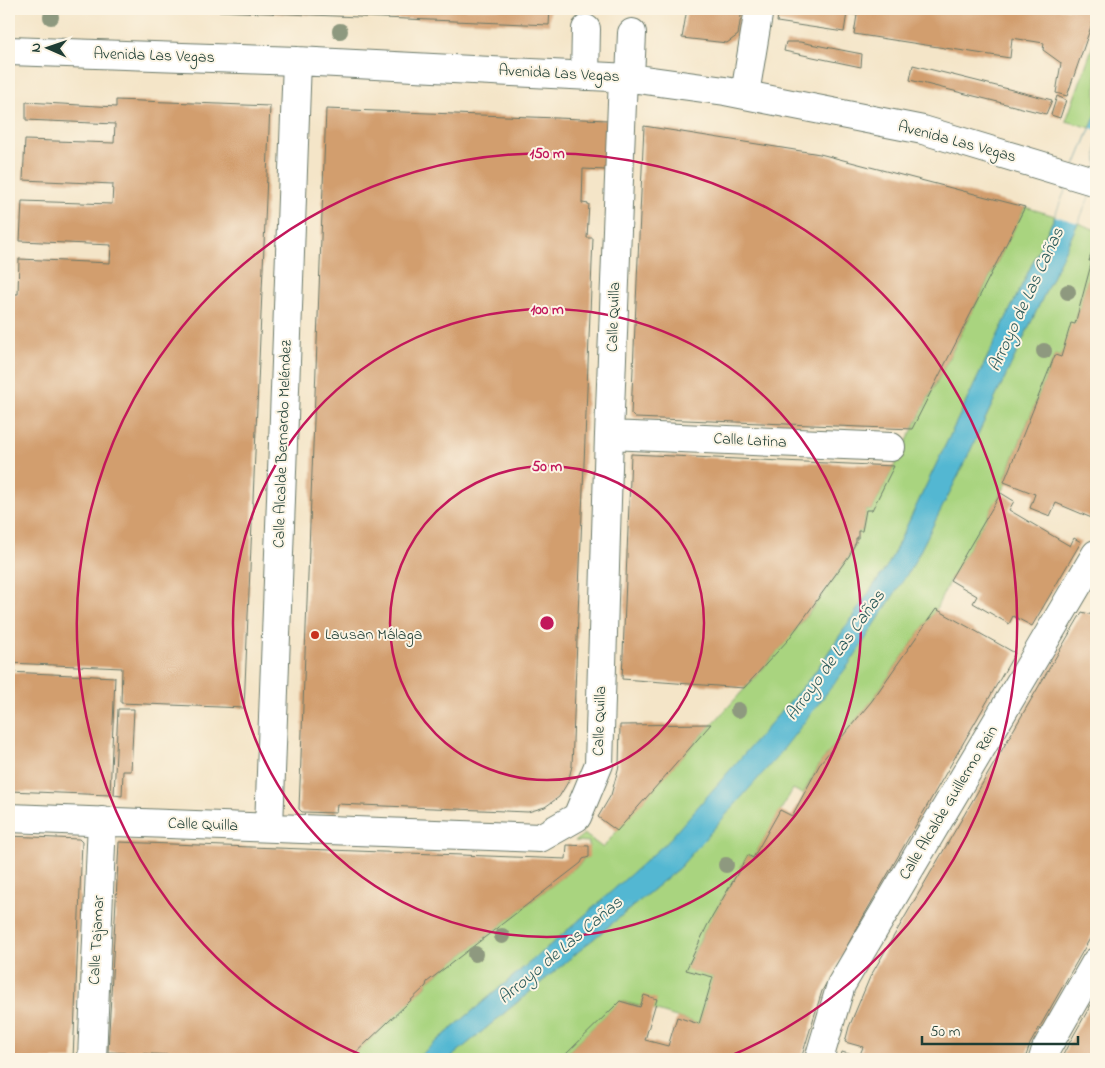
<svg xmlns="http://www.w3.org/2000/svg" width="1105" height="1068" viewBox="0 0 1105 1068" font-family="'Indie Flower',sans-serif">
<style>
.green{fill:#a9d47f;stroke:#64885a}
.water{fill:#53b7d2;stroke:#397a83}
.pier{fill:#f4e5c8}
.building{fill:#d29e6e}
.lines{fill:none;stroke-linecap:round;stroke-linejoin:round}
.minor-casing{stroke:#6a7868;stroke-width:30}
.minor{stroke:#fff;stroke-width:28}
.tree{fill:#8e997f}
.ring{fill:none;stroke:#c2185b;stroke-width:2.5}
.poi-dot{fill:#c8321e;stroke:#fcf5e5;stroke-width:2}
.labels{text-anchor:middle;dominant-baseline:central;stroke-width:4;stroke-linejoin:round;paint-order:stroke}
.street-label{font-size:16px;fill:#1f3d34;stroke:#fcf5e5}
.poi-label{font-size:16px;fill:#1f3d34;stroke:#fcf5e5;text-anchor:start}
.water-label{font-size:18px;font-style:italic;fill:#2c5c5c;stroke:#fcf5e5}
.centre{fill:#c2185b;stroke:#fcf5e5;stroke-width:2.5}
.ring-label{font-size:15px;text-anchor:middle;font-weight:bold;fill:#c2185b;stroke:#fcf5e5;stroke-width:4;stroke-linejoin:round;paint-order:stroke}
</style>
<rect width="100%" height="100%" fill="#fcf5e5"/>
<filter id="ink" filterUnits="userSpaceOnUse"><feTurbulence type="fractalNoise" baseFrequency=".02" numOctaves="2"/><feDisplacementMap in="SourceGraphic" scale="10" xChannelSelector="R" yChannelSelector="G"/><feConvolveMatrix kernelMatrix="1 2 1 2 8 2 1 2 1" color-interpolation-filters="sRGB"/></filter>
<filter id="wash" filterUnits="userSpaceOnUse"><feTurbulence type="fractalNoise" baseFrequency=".0096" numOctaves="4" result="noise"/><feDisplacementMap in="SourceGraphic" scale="20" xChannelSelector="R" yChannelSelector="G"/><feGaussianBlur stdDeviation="1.12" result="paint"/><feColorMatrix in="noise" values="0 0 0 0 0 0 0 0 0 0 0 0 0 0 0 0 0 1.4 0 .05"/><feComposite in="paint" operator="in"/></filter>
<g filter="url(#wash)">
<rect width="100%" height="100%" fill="#f4e5c8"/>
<path class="green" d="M1096,37v77l-5,14 -25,-7z
M1025,207l30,9 -166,347 -76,112 -144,166 -93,82 -160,136h-67l77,-73 1,-4 154,-119 2,-4 5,-2 1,-15 -14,-1 9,-7 19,14c74,-94 165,-173 232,-271 9,-14 23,-30 23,-46h4l4,-21h6z
M1078,223l18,7v7l-7,23 3,2 -17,62 -14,33 -6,-2 -51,126 3,2 -57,97 -14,29 -65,93 -50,60 -18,32 -10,-5 -40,69 -5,-3 -41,71 -21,43 27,8 -14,47 -45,-14 -34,-9 -59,58h-112l231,-192 233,-302 49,-97z"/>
<path class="water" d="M1096,114v65l-18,44 -116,245 -49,97 -63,98 -72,93 -98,111 -231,192h-33l160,-136 92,-82 145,-166 76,-112 166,-347z"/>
<path class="pier" d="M1091,128l5,2v49l-18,44 -23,-7z"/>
<g id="blocks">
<path class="building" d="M193,9h357l-1,16 -356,-15z
M687,9h55l-4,26 -11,8 -45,-5z
M779,9h317v3l-29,84 -11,-3 5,-30 -18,-13 1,-7 -32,-5 -2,20 -156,-24 3,-19 -10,-2 -3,19 -67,-10z
M786,42h14l62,12 -1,13 -77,-16z
M913,65l139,35 -6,14 -136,-34z
M1057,96l9,4 -6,18 -9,-3z
M116,100l154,6 -26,602 -123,-5 1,-35 -113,-5v-369h9l1,-35 91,4 1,-18 -91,-4 2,-40 90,3 1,-20 -90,-4 2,-40 89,3 1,-19 -89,-4v-18l90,5z
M326,109l282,11 -2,50 -23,-1 -1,34 7,1 -2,34h6l-21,528 -4,16 -9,15 -14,10 -17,5 -191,-8 -1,9 -34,-1 -3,-3z
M644,126l176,28 205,53 -113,222 -277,-11 -4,-4z
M1096,239v272l-2,8 -38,-16 -6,13 -20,-8 5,-14 -31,-12 51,-127 6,2 10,-34 4,1 17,-63h-3z
M631,454l84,4 179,8 -22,44h-6l-4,21h-4v7h-2v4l-7,14 -61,84 -44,48 -122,-9z
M1001,493l13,8 -5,9 61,36 4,-8 7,4 -49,84 -19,-10 -4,8 -36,-21 4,-7 -27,-16z
M936,609l79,44 -153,266 -40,72 -21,68h-240l59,-58 20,6 4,-12 13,4 -12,41 23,6 9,-29 22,7 14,-47 -27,-7 21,-44 41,-71 5,3 27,-48 12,6 29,-54 50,-60z
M1082,612l14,4v312l-66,116 -5,15h-185l2,-7 17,5 4,-10 -18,-5 4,-15 21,-50z
M9,672l106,5 -5,118 -101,-4z
M118,709h16l-3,62h-8l-1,25 -8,-1z
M711,724l-94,107 -19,-14 13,-22 8,-29 1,-41z
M9,836l70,3 3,3 -9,217h-64z
M119,842l447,17 1,-14 22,1v11l-6,2 -2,4 -154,119 -1,4 -77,73h-92l-149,-7z
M1096,996v63h-35l6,-12z"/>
</g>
</g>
<g filter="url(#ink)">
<use href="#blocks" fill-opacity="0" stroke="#6a7868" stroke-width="1"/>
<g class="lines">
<g class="minor-casing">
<path id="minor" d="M9,51l288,10 333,17 95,13 198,39 173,52
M585,76l1,-47
M630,78l2,-45
M745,94l14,-85
M609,435l282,12
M9,818l531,20 37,-21 22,-53 10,-329 14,-358
M269,827l28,-766
M92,1059l10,-238
M819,1059l22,-74 255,-431
M1043,1059l3,-10 50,-87"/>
</g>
<use href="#minor" class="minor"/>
</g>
<g class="tree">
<circle cx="51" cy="17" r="8"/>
<circle cx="340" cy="31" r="8"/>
<circle cx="1068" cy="292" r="8"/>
<circle cx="1044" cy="351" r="8"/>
<circle cx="738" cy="710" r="8"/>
<circle cx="726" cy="865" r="8"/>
<circle cx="502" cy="936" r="8"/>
<circle cx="475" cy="954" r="8"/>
</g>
</g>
<g class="ring">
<circle cx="547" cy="623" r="157"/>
<circle cx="547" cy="623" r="314"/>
<path d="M371 1059A470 470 0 1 1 723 1059"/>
</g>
<circle class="poi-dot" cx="315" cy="635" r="5"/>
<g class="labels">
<g class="street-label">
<text transform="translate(154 56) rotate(2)">Avenida Las Vegas</text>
<text transform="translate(559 74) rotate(3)">Avenida Las Vegas</text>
<text transform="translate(957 142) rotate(15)">Avenida Las Vegas</text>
<text transform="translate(614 317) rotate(-88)">Calle Quilla</text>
<text transform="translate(750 441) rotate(3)">Calle Latina</text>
<text transform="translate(283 444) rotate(-88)">Calle Alcalde Bernardo Meléndez</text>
<text transform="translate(600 721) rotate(-88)">Calle Quilla</text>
<text transform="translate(949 803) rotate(-59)">Calle Alcalde Guillermo Rein</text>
<text transform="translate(203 825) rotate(2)">Calle Quilla</text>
<text transform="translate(97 940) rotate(-87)">Calle Tajamar</text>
</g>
<g class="poi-label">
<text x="325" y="635">Lausan Málaga</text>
</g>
<g class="water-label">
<text transform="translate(1027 300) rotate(-65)">Arroyo de Las Cañas</text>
<text transform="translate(836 656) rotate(-54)">Arroyo de Las Cañas</text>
<text transform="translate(561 951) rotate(-40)">Arroyo de Las Cañas</text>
</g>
</g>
<circle cx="547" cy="623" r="8" class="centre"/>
<g class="ring-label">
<text x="547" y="158">150 m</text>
<text x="547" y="314">100 m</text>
<text x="547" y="471">50 m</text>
</g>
<rect width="1105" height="1068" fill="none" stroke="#fcf5e5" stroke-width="30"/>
<g transform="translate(48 48) rotate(272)" stroke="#fcf5e5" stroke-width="4" paint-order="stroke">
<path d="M0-4L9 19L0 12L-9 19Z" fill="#1f3d34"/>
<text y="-8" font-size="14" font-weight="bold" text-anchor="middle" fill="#1f3d34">N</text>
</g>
<path d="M922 1036v8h156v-8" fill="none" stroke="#1f3d34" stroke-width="2.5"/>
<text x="930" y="1036" font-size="15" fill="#1f3d34" stroke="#fcf5e5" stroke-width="4" paint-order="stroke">50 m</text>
</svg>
